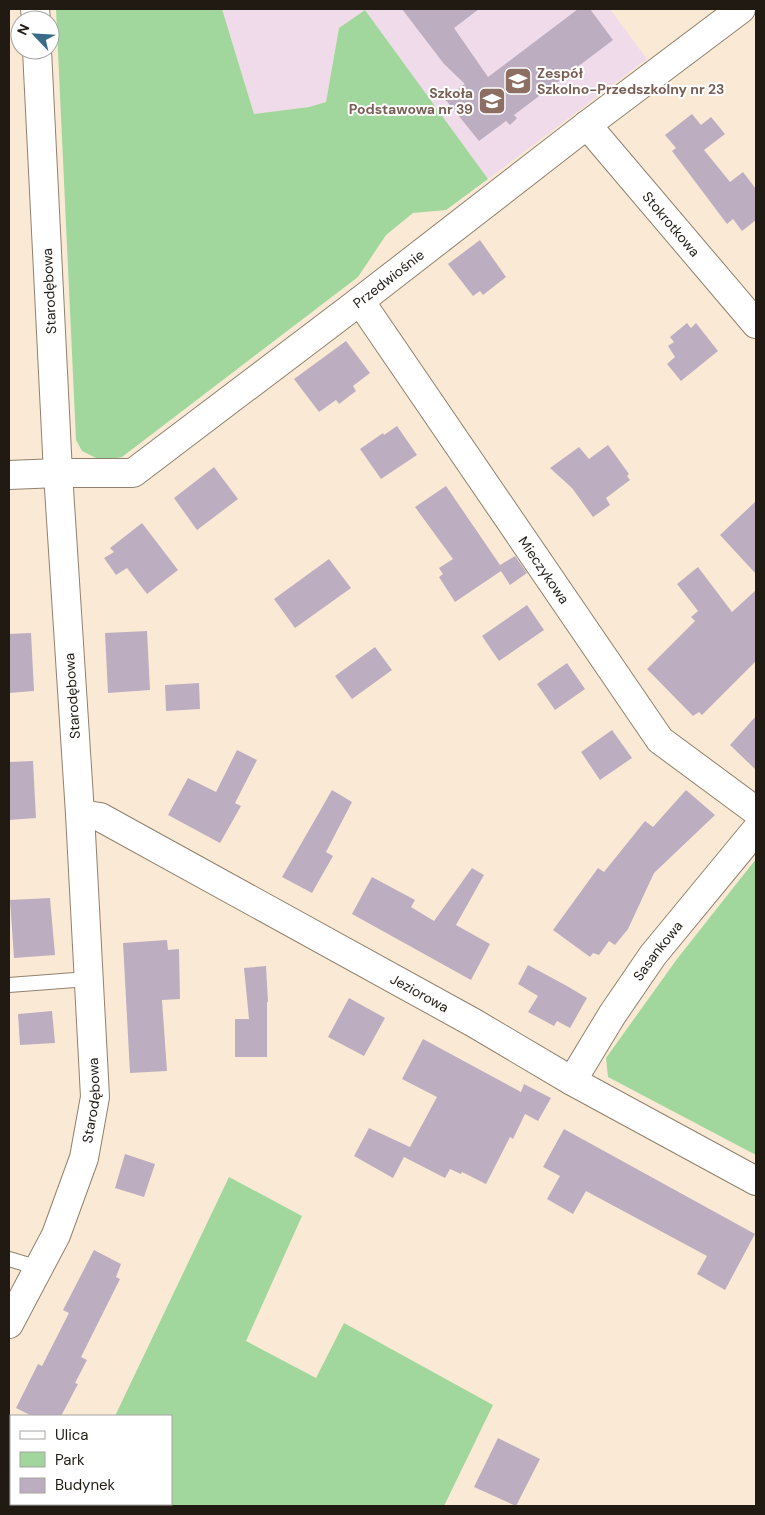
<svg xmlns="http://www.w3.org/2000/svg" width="765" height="1515" viewBox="0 0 765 1515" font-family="'DM Sans',sans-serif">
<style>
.education{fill:#f0dbea}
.green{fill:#a1d79c}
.building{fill:#bdadc0}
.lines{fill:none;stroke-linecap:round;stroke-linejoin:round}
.lane-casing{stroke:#8f816e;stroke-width:16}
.street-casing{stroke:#8f816e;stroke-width:30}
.lane{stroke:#fff;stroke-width:14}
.street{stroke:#fff;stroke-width:28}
.labels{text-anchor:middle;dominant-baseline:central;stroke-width:4;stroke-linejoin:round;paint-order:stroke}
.education-label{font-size:14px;font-weight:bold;fill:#785e54;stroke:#fff;text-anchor:start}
.street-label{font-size:14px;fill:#201a13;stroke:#fff}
</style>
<rect width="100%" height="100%" fill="#faead5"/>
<path class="education" d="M222,9h388l37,50 -159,120 -123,-169 -26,18 -13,74 -17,5 -55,7z"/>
<path class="green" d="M56,9h166l32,105 55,-7 17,-5 13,-74 26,-18 123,169 -42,31 -33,3 -27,22 -28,42 -236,180 -20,4 -20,-10 -6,-11z
M756,859v296l-148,-78 -2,-19 71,-99z
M229,1177l73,39 -56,125 70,37 28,-55 149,82 -49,101h-317l-4,-2h48v-88h-56z
M9,1459l2,1v44h78l4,2h-84z"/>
<path class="building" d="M402,9h77l-25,19 34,49 90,-68h12l23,31 -99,75 3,3 -7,7 -4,-4 -27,20 -34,-42 20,-15 -21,-20z
M692,114l9,11 10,-8 14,17 -21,16 26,32 13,-10 13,17v31l-14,11 -9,-12 -6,5 -55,-73 4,-3 -11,-13z
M480,240l26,37 -23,18 -3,-4 -7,5 -25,-32z
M687,323l4,5 5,-5 22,28 -37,30 -14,-17 8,-7 -7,-11 6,-4 -4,-5z
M346,341l24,32 -17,13 3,5 -17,13 -3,-4 -17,12 -25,-33z
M397,426l20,29 -36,24 -21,-30 23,-16 1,2z
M608,445l21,29 -2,2 3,4 -24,18 4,7 -17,12 -21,-29 -22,-20 29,-21 10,12z
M214,467l24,32 -41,31 -23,-32z
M446,486l54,79 15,-9 12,17 -17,12 -9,-14 -46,31 -16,-25 4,-3 -4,-6 14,-9 -38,-52z
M756,501v73l-36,-39z
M142,523l36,47 -31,24 -20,-26 -11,7 -12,-17 10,-6 -4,-4z
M329,559l22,29 -56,40 -21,-29z
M698,567l34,45 24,-22v71l-54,54 -3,-3 -6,4 -46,-47 48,-48 -4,-4 7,-6 -21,-27z
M527,605l17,25 -45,31 -17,-25z
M147,631l3,59 -42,3 -3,-60z
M31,633l3,58 -25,2v-59z
M375,647l17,23 -40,29 -17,-23z
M567,663l18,26 -30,21 -18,-26z
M199,683l1,26 -34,2 -1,-26z
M756,716v54l-26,-25z
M612,730l20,28 -32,22 -19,-28z
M237,750l20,10 -22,43 6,3 -21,37 -52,-28 20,-37 28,14z
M33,761l3,57 -27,2v-58z
M332,790l20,12 -26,50 7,4 -21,37 -30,-16z
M686,790l29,25 -61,58 -26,56 -13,16 -6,-4 -10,14 -6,-2 -3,4 -37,-27 45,-62 6,4 41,-51 8,6z
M472,868l12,7 -28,50 34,19 -19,36 -119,-66 20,-37 43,23 -4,7 23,14z
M50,898l5,57 -41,3 -4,-58z
M167,940l1,10 11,-1 1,50 -18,1 5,71 -37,2 -7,-130z
M528,965l39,21 20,12 -17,30 -13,-7 -3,5 -26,-14 10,-16 -20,-12z
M266,966l2,36h-1v55h-32v-38h14l-5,-51z
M349,998l36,20 -21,38 -36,-19z
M52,1011l3,32 -35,2 -2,-31z
M423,1039l98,53 3,-8 27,14 -13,23 -13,-7 -12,25 -3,-2 -24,47 -24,-12 -1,2 -11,-5 -5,9 -41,-21 -11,21 -39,-22 15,-28 41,19 27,-50 -35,-18z
M564,1129l191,105 -30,56 -28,-16 10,-18 -121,-65 -13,23 -26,-15 13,-23 -17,-9z
M125,1154l30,10 -11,33 -29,-9z
M94,1250l27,14 -5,13 4,2 -39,78 6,3 -12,23 3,1 -17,32h-29l-16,-8 22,-44 4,2 27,-53 -6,-3z
M498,1438l42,21 -24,47 -42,-19z"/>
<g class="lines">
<g class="lane-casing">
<path id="lane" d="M9,985l79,-6
M9,1259l30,9
M9,1446l2,2
M102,1504l5,2"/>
</g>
<g class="street-casing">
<g id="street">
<path d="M35,9l1,11"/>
<path id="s1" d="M587,125l169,199"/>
<path id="s2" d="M360,301l300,439 96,71"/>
<path id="s3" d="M9,475l49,-2h75l227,-172 227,-176 154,-116"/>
<path id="s4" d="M80,814l20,3 374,206 98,58 184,100"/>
<path id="s5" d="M572,1081l40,-66 41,-60 103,-125"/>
<path id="s6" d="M9,1324l47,-89 28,-77 11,-61 -15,-283 -22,-341 -21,-423"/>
</g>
</g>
<use href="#lane" class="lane"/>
<use href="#street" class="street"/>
</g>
<defs>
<g id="school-square" transform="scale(1.4375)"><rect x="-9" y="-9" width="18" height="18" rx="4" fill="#8d6e63" stroke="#fff"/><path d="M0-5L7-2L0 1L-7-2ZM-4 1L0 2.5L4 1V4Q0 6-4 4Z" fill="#fff"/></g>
</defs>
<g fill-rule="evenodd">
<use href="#school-square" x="518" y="81"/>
<use href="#school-square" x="492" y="101"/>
</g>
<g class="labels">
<g class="education-label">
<text x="537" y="73">Zespół<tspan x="537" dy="16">Szkolno-Przedszkolny nr 23</tspan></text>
<text x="473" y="93" text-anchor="end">Szkoła<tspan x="473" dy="16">Podstawowa nr 39</tspan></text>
</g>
<g class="street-label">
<text stroke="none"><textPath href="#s1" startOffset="130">Stokrotkowa</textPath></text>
<text stroke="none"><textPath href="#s3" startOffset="445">Przedwiośnie</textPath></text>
<text transform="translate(49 291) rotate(-93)">Starodębowa</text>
<text stroke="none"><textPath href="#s2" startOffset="326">Mieczykowa</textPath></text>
<text transform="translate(72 696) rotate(-94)">Starodębowa</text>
<text stroke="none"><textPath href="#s5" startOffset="156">Sasankowa</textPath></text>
<text stroke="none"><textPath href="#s4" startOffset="385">Jeziorowa</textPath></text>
<text stroke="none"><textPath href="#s6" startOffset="241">Starodębowa</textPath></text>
</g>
</g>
<rect width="765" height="1515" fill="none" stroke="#201a13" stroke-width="20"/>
<rect x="10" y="1415" width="162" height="90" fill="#ffffff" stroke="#a6a3a1"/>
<rect x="20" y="1431" width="25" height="8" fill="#ffffff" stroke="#a6a3a1"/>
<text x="55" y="1440" font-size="15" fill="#201a13">Ulica</text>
<rect x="20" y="1452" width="25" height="15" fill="#a1d79c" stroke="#a6a3a1"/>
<text x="55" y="1465" font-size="15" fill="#201a13">Park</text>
<rect x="20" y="1478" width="25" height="15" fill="#bdadc0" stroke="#a6a3a1"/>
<text x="55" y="1490" font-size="15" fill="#201a13">Budynek</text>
<g transform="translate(35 35) rotate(295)"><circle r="24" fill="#ffffff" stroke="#a6a3a1"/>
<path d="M0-4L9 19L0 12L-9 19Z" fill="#386c89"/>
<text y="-8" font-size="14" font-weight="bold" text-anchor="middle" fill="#201a13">N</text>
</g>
</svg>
